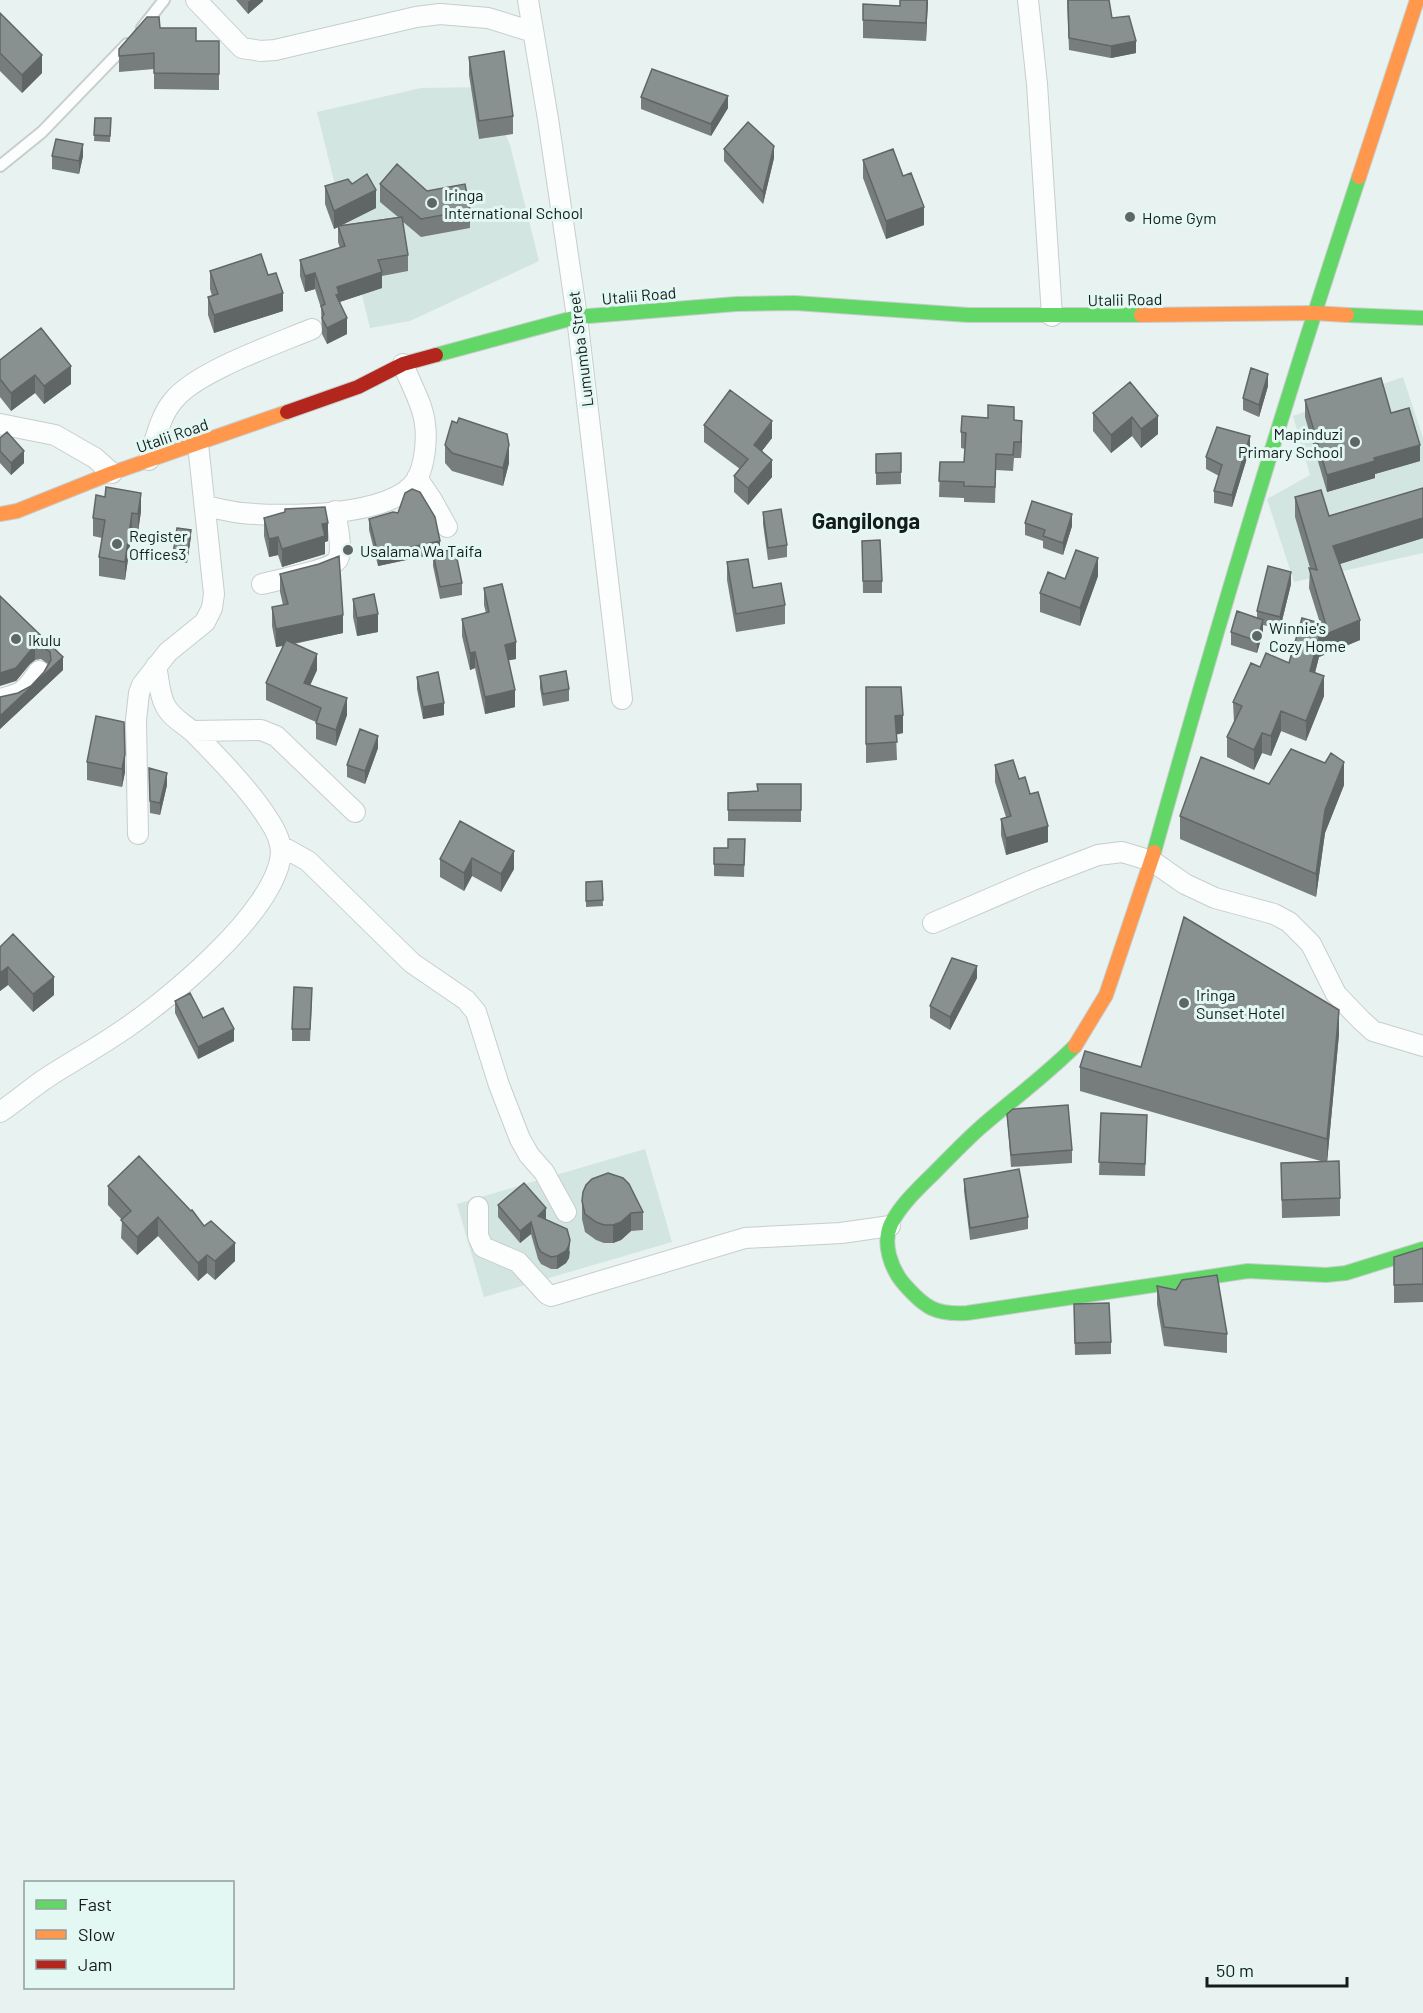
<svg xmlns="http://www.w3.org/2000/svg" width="1423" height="2013" viewBox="0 0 1423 2013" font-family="Barlow,sans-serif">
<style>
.built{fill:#d2e5e1}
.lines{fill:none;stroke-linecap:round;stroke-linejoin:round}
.lane-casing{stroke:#c7cecd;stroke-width:14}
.street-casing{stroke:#c7cecd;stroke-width:22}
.fast-casing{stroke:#c7cecd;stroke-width:16}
.slow-casing{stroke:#c7cecd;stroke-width:16}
.jam-casing{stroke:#c7cecd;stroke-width:16}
.lane{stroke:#fcfdfd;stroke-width:10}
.street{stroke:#fcfdfd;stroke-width:20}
.fast{stroke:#63d668;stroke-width:14}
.slow{stroke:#ff974d;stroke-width:14}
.jam{stroke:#b3261e;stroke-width:14}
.wall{fill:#767d7c}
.shaded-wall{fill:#606665}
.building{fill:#899190;stroke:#606665;stroke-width:1.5}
.poi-dot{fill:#5f6766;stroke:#e3f7f3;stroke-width:2}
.labels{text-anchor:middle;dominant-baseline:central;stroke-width:6;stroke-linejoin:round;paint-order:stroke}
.poi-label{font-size:16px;fill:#151c1b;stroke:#e3f7f3;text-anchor:start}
.street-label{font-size:16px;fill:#151c1b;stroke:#e3f7f3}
.district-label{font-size:22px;font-weight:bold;fill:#151c1b;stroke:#e3f7f3}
</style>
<rect width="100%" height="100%" fill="#e8f2f0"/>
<path class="built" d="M486,87l24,58 29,116 -129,60 -40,7 -53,-216 104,-24z
M1403,377l20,61v115l-129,29 -27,-83 43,-24 -17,-59z
M645,1149l27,93 -188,55 -27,-93z"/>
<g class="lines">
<g class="lane-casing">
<path id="lane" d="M142,28l22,-28
M0,166l42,-34 85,-88"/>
</g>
<g class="street-casing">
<path id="street" d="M196,0l46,48 19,3 14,-1 141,-33 24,-3 48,4 45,14
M528,0l20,119 29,198 45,382
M1028,0l9,84 15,232
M0,424l55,11 40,23 17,15
M149,460c6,-19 11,-44 24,-59 22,-29 103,-57 139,-72
M417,478l15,22 15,27
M205,506c12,2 25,6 37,7 40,4 152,5 175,-34 8,-15 10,-39 8,-55 -2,-20 -15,-41 -22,-60
M262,584c14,-4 71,-14 76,-25 5,-10 -1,-36 -3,-48
M0,699c24,-6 25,-8 39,-28
M192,731l69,-1 15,6 79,76
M138,834l-2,-114 3,-27 3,-8 26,-33 37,-30 7,-14 2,-14 -16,-150
M281,846l27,15 104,102 54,37 10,12 23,73 21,54 9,16 15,17 22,40
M933,923l100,-43 65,-25 24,-3 30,9 33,23 30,14 59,16 15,8 22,22 25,50 25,26 12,11 50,15
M0,1112c17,-11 31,-24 48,-35 23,-15 47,-28 69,-43 48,-31 160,-123 164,-181 0,-13 -6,-24 -13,-34 -17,-28 -50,-62 -74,-86 -9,-9 -23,-15 -29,-28 -6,-11 -6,-26 -9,-39
M478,1207v29l5,11 35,15 29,32 4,2 194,-58 96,-5 49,-7"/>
</g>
<g class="fast-casing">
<path id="fast" d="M1347,315l76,3
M436,355l141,-38 159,-13 59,-1 173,12h173
M1154,852c63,-226 131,-452 205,-675
M1075,1046c-30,30 -63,54 -94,81 -16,14 -31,30 -46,45 -16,16 -34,32 -44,52 -9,19 0,45 13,60 21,24 32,31 63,29l281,-42 78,4 20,-2 77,-24"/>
</g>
<g class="slow-casing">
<path id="slow" d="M1359,177l58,-177
M1141,315l173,-2 33,2
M0,514l17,-3 95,-38 175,-61
M1075,1046l31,-51 48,-143"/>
</g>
<g class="jam-casing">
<path id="jam" d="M287,412l71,-25 45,-23 33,-9"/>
</g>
<use href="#lane" class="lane"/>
<use href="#street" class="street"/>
<use href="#fast" class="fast"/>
<use href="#slow" class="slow"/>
<use href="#jam" class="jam"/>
</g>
<path class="wall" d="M236,0h27v1l-15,13z
M928,0l-2,41 -63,-3v-18l37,-14z
M1067,0l45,18 24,35 -25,5 -42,-8z
M0,13l42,60 -20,20 -22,-22z
M160,28l36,13h23v49l-65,-1v-20l-35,3v-23z
M469,57l44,59v18l-34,5 -10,-64z
M641,97l87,11 -17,28 -70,-27z
M95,118h16l-1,24 -16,-1z
M724,149l50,9 -11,46 -39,-43z
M52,156h31l-4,18 -27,-5z
M863,160l40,16 21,49 -38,14 -23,-61z
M352,184l24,24 -34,17 56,-8 -18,-15v-18l47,7 43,19v18l-49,9 -19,-16 6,34v16l-26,5v12l-42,14 7,32 -20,10 -5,-10 -1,-26 -6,-19 -10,3 -5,-16v-16l40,-12 -2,-6v-15l-4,2 -9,-25v-18z
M210,271l58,4 15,36 -69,22 -6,-18v-18l4,-1 -2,-7z
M0,360l71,24 -27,20 -9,-11 -24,18 -11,-14z
M1130,382l28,52 -17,14 -9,-12 -21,17 -18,-22v-18z
M1268,386l-9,31 -16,-7v-12z
M1305,400l86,13 29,48 -45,13v4l-48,14 -22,-75z
M1014,420l8,17 -1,21h-7l-1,13 -17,-1 -1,33 -31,-1v-4l-25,-1 1,-35h24l1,-13 -4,-1v-16z
M704,425l68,13 -10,13 10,26 -24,28 -14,-13v-16l6,-7 -36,-27z
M0,438l24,25 -13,12 -11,-12z
M445,445l64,18 -6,23 -51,-15 -7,-8z
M1250,448l-18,59 -18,-4v-12l5,-15 -13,-7v-12z
M901,453v31l-25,1v-31z
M1423,488v50l-83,26 20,76 -41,17 -4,16 9,23 -18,45 -25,-10 -10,25 -9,-3 -8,17 -27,-13v-20l7,-15 -1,-20 27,-35 29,-4 31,-40 -11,-35 1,-20 -15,-51v-20l34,19z
M285,509l43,32 -3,1v12l-43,13 -4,-12 -9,2 -5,-21v-18l21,-5z
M141,511l-3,21 -6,-1 -7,49 -26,-4v-19l3,-19 -9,-2v-18z
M763,512l24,33v12l-19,3 -5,-36z
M369,519l71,33 22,31v12l-22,4 -7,-33v-12l-55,12 -9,-36z
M1025,523l47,3 -9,29 -20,-7v-7l-18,-6z
M191,536l-4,27 -14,-3v-6z
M862,541l20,40v12h-19z
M727,562l26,26 32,17v19l-49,8 -9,-52z
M280,574l63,59 -49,11 23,26 -7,15 37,30 -11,31 -20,-7v-17l-50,-22v-17l17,-37 -7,1 -4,-21v-19l11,-2 -3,-13z
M1098,576l-18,50 -40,-14v-19l25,-14z
M1291,584l-11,45 -17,-4v7l-6,21 -26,-8v-13l26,-14v-7z
M484,588l32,71 -8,1 7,47 -30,7 -10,-46 -5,2 -8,-34v-17l24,-6 -2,-8z
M0,596l63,61v13l-63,59v-32l18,-4 13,-7 13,-14 4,-8 -7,-5 -6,1 -5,4 -14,17z
M353,599l25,33 -21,4 -4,-19z
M540,676l29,13v12l-26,5 -3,-18z
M417,677l27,38 -21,4 -6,-30z
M866,687l37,46 -7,1 1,26 -31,3z
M124,722l1,50 -3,15 -35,-7v-18z
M378,748l-13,36 -18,-7v-12z
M995,765l24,14 11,15 18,48 -42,13 -5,-20v-16l5,-2 -11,-35z
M149,768l18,17 -7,30 -10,-2z
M801,784v38l-73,-1v-28l30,-2z
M1269,784l75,1 -19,48 -9,64 -136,-58v-23z
M745,839l-1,38 -30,-1v-28h14z
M514,851v18l-13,23 -29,-16 -8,15 -24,-14v-18z
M602,881l1,25 -17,1v-25z
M0,947l54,48 -21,17 -25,-27 -8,6z
M977,978l-27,52 -20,-12v-12z
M312,1000l-2,41h-18v-12z
M175,1001l59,40 -36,18 -23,-46z
M1339,1034l-12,128 13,36v18l-58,2 -1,-55 43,-1 -244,-71v-24h61z
M1101,1113l46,2 -2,61 -46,-1z
M1007,1114l65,36v13l-61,4z
M964,1179l64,38v12l-58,11 -6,-49z
M108,1186l96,40 31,35 -20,19 -8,-7 -9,8 -40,-45 -21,19 -16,-17 1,-18 -14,-15z
M582,1201l61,11v18l-12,1 -10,9 -8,3h-9l-8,-3 -11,-8 -3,-13z
M498,1205l48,14 24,33 -1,6 -3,5 -9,6h-6l-10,-5 -3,-5 -7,-25 -11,9 -22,-26z
M1423,1248v54l-29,1v-46z
M1157,1286l19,4 51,44v19l-63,-7 -7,-42z
M1074,1304l37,38v12l-36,1z"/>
<path class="shaded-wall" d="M251,0h12v1l-15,13v-12z
M927,0h1l-2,41v-18z
M1136,41v12l-25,5v-12z
M42,55v18l-20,20v-18z
M728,96v12l-17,28v-12z
M83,144v12l-4,18v-13z
M774,146v12l-11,46v-12z
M376,190v18l-42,21v-18z
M924,207v18l-38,14v-18z
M382,272v16l-43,14 -3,9 1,-24z
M315,273v16l-10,3v-16z
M283,293v18l-69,22v-18z
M347,318v16l-20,10v-16z
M71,366v18l-27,20v-18z
M1268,374v12l-9,31v-12z
M35,375v18l-24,18v-18z
M1158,416v18l-17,14v-19z
M1132,417v19l-21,17v-18z
M772,421v17l-18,23v-16z
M1022,421v16l-1,21v-16z
M1250,436v12l-18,59v-12z
M509,445v18l-6,23v-18z
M1420,445v16l-45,13v4l-48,14v-17l47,-17z
M24,451v12l-13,12v-12z
M772,460v17l-24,28v-17z
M141,493v18l-3,21v-18z
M132,513v18l-7,49v-18z
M1072,514v12l-9,29v-12z
M1423,518v20l-90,28v-20z
M328,523v18l-3,1v12l-43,13v-18l40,-25z
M191,530v6l-4,27v-6z
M278,537v18l-9,2v-18z
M440,541v12l-62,13v-12z
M1098,558v18l-18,50v-18z
M1291,572v12l-11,45v-12z
M378,614v18l-21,4v-18z
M343,615v18l-67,14v-18z
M1263,620v12l-6,21v-12z
M1360,620v20l-41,17 -9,34v-20l9,-34z
M516,642v17l-11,2v-16z
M35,647v13l-5,4 -14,17 -16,5v-13z
M475,652v16l-5,2v-17z
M317,654v16l-13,29v-16z
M63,657v13l-63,59v-13z
M1324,676v20l-18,45v-20z
M515,690v17l-30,7v-17z
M347,698v17l-11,31v-16z
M444,703v12l-21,4v-12z
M1281,711v20l-10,25v-20z
M903,715v18l-8,2v-19z
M1262,733v20l-8,17v-20z
M378,736v12l-13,36v-13z
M125,754v18l-3,15v-18z
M1344,762v23l-19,48 -9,64v-23l9,-64z
M167,773v12l-7,30v-12z
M1048,826v16l-42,13v-17z
M514,851v18l-13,23v-18z
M472,858v18l-8,15v-18z
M977,966v12l-27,52v-13z
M8,967v18l-8,6v-18z
M54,977v18l-21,17v-18z
M1339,1010v24l-12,129v-24z
M234,1029v12l-36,18v-12z
M546,1208v12l-8,-4z
M631,1213v18l-10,9 -8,3v-18z
M158,1217v19l-21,19v-18z
M531,1222v12l-11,9v-12z
M570,1240l-1,18 -3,5 -9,6v-13z
M235,1243v18l-20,19v-19z
M207,1255v18l-9,8v-18z"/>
<path class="building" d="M900,0h27l-1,23 -63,-3v-16l37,2z
M1068,0h41l3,18 17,-2 7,25 -25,5 -42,-8z
M0,13l42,42 -20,20 -22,-22z
M147,17h12l1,11h36v13h23v33l-65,-1v-20l-35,3v-7z
M504,51l9,65 -34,5 -10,-64z
M652,69l76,27 -17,28 -70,-27z
M95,118h16l-1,18 -16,-1z
M748,122l26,24 -11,46 -39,-43z
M56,139l27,5 -4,17 -27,-5z
M893,149l10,27 8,-3 13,34 -38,14 -23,-61z
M397,164l30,27 38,-7 5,26 -49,9 -41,-35z
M367,174l9,16 -42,21 -9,-25 23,-7 4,5z
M402,217l6,38 -30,5 4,12 -45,15 2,7 -3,1 11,23 -20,10 -5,-10 2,-4 -3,-8 4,-2 -10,-31 -10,3 -5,-16 45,-14 -7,-20z
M261,254l7,21 8,-2 7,20 -69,22 -6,-18 10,-3 -8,-23z
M41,328l30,38 -27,20 -9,-11 -24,18 -11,-14v-19z
M1251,368l17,6 -9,31 -16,-7z
M1381,378l10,35 18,-5 11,37 -46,13 1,3 -48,14 -22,-75z
M1130,382l28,34 -17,13 -9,-12 -21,18 -18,-22z
M730,390l42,31 -18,24 18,15 -24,28 -14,-12 14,-17 -44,-34z
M988,405l26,2v13l8,1 -1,21h-7l-1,13 -17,-1 -1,33 -31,-1v-4l-25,-1 1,-19h24l2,-29 -5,-1 1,-16 26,2z
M459,418l48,16 2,11 -6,23 -51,-15 -7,-8 7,-24 5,2z
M1217,427l33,9 -18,59 -18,-4 8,-26 -16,-8z
M7,432l17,19 -13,12 -11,-12v-13z
M901,453v19l-25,1v-19z
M106,487l35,6 -3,21 -6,-1 -7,49 -26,-5 6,-37 -12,-2 3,-23 9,2z
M1423,488v30l-90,28 27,74 -41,17 -9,34 14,5 -18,45 -25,-10 -10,25 -9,-3 -8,17 -27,-13 15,-31 -9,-4 18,-39 9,4 6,-14 23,10 13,-45 24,7 -17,-57 8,2 -22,-73 26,-7 8,26z
M412,489l8,3 15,25 5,24 -62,13 -9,-35 24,-7 5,1 7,-20z
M1032,501l40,13 -9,29 -20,-7 2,-6 -20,-7z
M325,507l3,16 -6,1 3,12 -43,13 -4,-12 -9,2 -5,-21 21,-6v-3z
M781,509l6,36 -19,3 -5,-36z
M177,528l14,2 -4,27 -14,-3z
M880,540l2,41h-19l-1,-40z
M455,549l7,34 -22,4 -7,-34z
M1076,550l22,8 -18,50 -40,-15 8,-21 17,7z
M339,556l4,59 -67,14 -4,-22 16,-3 -8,-30 39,-10z
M748,559l5,29 28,-5 4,22 -49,9 -9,-52z
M1268,566l23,6 -11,45 -23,-6z
M502,584l14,58 -11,3 10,45 -30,7 -10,-45 -5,1 -8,-34 27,-7 -5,-24z
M374,594l4,20 -21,4 -4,-19z
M0,596l63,61 -63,59v-19l18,-4 13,-7 13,-14 7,-12 -1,-8 -9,-6 -6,1 -5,4 -14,17 -16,5z
M1237,611l26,9 -6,21 -26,-9z
M286,640l31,14 -13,29 43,15 -11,32 -20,-7 5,-15 -55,-25z
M566,671l3,18 -26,5 -3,-18z
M438,672l6,31 -21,4 -6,-30z
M866,687h35l2,28 -8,1 2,26 -31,2z
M96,716l28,6 1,32 -3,15 -35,-7z
M360,729l18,7 -13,35 -18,-6z
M1291,749l34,14 6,-10 13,9 -19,48 -9,64 -136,-58 21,-59 68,27z
M1013,760l6,19 6,-2 5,17 8,-2 10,34 -42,12 -5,-19 10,-3 -16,-51z
M149,768l18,5 -7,30 -10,-2z
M757,784h44v26h-73v-17l30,-2z
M460,821l54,30 -13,23 -29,-16 -8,15 -24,-14z
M728,839h17l-1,26 -30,-1v-16h14z
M602,881l1,19 -17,1v-19z
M1184,917l155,93 -12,129 -247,-72 5,-16 56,16z
M13,934l41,43 -21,17 -25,-27 -8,6v-26z
M952,958l25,8 -27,51 -20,-11z
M294,987l18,1 -2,41h-18z
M190,993l13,25 20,-10 11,21 -36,18 -23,-46z
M1068,1105l4,45 -61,5 -4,-41 6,-5z
M1101,1113l46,2 -2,49 -46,-2z
M139,1156l52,55 1,-1 12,16 7,-5 24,22 -20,18 -8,-6 -9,8 -40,-46 -21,20 -16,-17 10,-9 -23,-25z
M1339,1161l1,37 -58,2 -1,-37z
M1019,1169l9,48 -58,11 -6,-49z
M608,1173l15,5 6,6 14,28 -12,1 -10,9 -8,3h-9l-8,-3 -11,-8 -3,-13 1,-9 3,-7 6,-6z
M524,1183l22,25 -8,8 29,13 3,11 -1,5 -3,6 -9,5 -6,1 -10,-5 -3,-5 -7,-25 -11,9 -22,-26z
M1423,1248v36l-29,1v-28z
M1217,1275l10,59 -63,-7 -7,-41 19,4 6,-10z
M1109,1303l2,39 -36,1 -1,-39z"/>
<g class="poi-dot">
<circle cx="432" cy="203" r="6"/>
<circle cx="1130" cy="217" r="6"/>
<circle cx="1355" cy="442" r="6"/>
<circle cx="117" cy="544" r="6"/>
<circle cx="348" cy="550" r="6"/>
<circle cx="1257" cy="636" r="6"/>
<circle cx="16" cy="639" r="6"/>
<circle cx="1184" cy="1003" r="6"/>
</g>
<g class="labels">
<g class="poi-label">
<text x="444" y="194">Iringa<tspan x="444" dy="18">International School</tspan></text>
<text x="1142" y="217">Home Gym</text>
<text x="1343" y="433" text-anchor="end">Mapinduzi<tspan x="1343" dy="18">Primary School</tspan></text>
<text x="129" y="535">Register<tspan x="129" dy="18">Offices3</tspan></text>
<text x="360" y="550">Usalama Wa Taifa</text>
<text x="1269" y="627">Winnie's<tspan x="1269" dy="18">Cozy Home</tspan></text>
<text x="28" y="639">Ikulu</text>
<text x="1196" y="994">Iringa<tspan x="1196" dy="18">Sunset Hotel</tspan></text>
</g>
<g class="street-label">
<text transform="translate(639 295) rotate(-5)">Utalii Road</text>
<text transform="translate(1125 299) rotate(-1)">Utalii Road</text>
<text transform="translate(580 349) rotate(-97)">Lumumba Street</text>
<text transform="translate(172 435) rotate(-19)">Utalii Road</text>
</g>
<g class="district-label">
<text x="866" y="520">Gangilonga</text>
</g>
</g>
<rect x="24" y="1881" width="210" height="108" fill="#e3f7f3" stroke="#919f9d" stroke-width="1.5"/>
<rect x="36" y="1900" width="30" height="9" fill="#63d668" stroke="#919f9d" stroke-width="1.5"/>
<text x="78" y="1911" font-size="18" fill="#151c1b">Fast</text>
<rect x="36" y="1930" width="30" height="9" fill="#ff974d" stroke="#919f9d" stroke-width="1.5"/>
<text x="78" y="1941" font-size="18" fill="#151c1b">Slow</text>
<rect x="36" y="1960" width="30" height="9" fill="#b3261e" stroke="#919f9d" stroke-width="1.5"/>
<text x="78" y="1971" font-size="18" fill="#151c1b">Jam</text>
<path d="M1207 1977v9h140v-9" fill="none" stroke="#151c1b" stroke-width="3"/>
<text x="1216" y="1977" font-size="18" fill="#151c1b" stroke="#e3f7f3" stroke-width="4.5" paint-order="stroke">50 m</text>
</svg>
